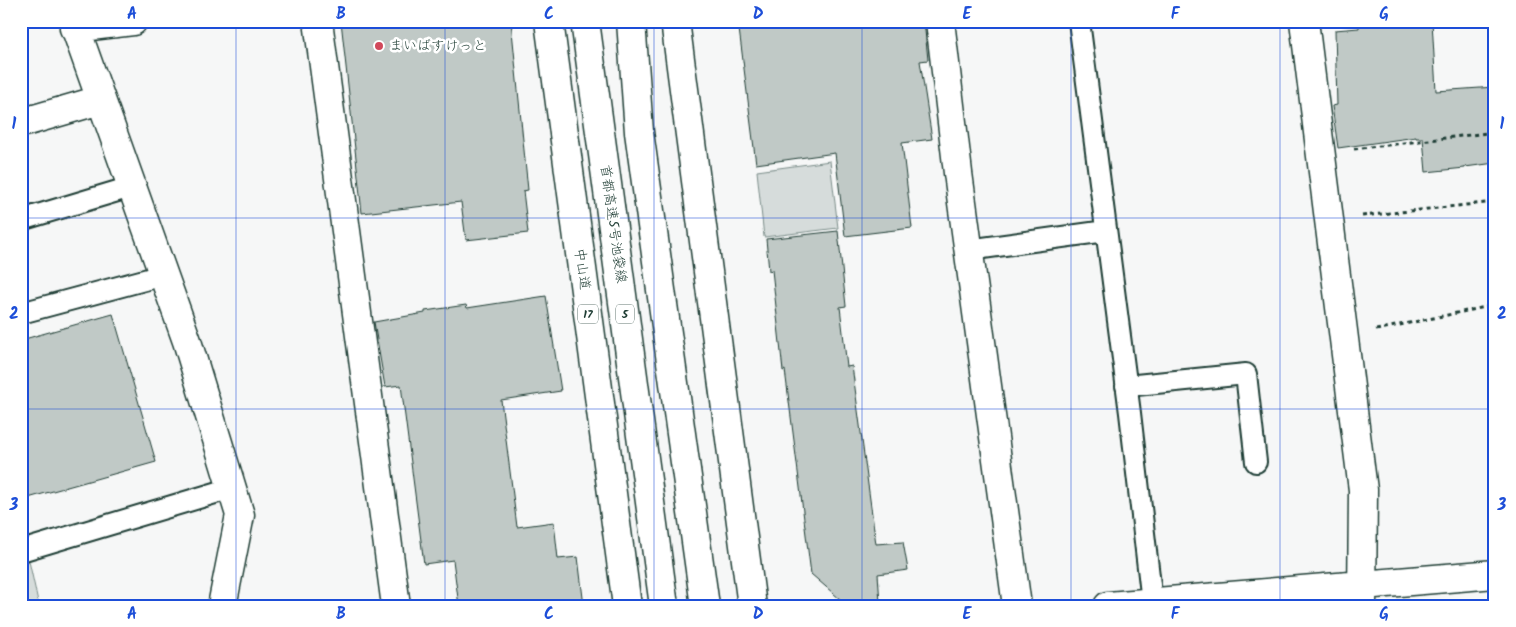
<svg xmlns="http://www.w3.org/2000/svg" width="1516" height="627" viewBox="0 0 1516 627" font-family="Kalam,'Klee One',sans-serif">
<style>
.green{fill:#d6dcdb;stroke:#7a8c88}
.building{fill:#c0c9c6;stroke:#1f3d34}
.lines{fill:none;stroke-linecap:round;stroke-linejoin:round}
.lane-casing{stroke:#1f3d34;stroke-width:24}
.street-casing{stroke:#1f3d34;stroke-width:31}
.highway-casing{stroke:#1f3d34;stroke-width:31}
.path{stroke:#1f3d34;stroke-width:3;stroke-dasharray:4 4;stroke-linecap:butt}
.lane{stroke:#fff;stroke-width:20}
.street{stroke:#fff;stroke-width:28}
.highway{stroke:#fff;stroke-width:28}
.grid{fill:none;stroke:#1d4ed8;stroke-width:1;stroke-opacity:0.55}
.poi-dot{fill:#d1495b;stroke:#fff;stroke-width:2}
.labels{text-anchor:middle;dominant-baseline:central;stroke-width:5;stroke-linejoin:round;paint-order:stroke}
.shield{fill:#fff;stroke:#627771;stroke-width:1}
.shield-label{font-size:12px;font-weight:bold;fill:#1f3d34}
.poi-label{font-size:14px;fill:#1f3d34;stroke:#fff;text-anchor:start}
.street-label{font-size:14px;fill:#1f3d34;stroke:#fff}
.neatline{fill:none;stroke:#1d4ed8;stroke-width:2}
.grid-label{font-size:16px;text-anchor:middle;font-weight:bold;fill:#1d4ed8}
</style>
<rect width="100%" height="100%" fill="#f6f7f7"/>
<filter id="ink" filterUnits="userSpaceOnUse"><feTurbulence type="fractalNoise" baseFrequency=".02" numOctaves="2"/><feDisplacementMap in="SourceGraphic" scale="10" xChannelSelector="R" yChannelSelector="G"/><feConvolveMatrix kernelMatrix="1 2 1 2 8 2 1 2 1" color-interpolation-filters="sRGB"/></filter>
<g filter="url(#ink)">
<path class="green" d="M830,161l8,67 -74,9 -7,-66z
M29,561l10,45h-18v-43z"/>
<path class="building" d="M341,21h170l17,169 -5,1 5,42 -62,7 -5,-38 -99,11z
M738,21h186l4,39 -8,1 12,78 -30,4 10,85 -67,8 -10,-83 -79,11z
M1359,21h73l4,70 59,-4v76l-30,4v1l-39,4 -3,-34h-7v-1l-78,11 -6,-42 5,-1 -2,-75 24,-2z
M838,231l8,75 -6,1 7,60 5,-1 24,178 27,-2 5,28 -30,4 2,29 -27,3h-5l-37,-32 -26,-204 -2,1 -11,-101 -3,1 -3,-32z
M546,296l15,95 -60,9 16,127 37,-5 4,37 20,-2 6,49h-125l-6,-46 -29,4 -23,-179 -16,2 -11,-65 51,-9v-2l41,-6 1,3z
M113,314l43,148 -135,38v-160z"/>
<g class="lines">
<g class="lane-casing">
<path id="lane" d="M1079,21l51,392 22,189
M21,220l110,-33
M968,250l138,-19
M21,313l142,-38
M1126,386l120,-12 10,88
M21,551l211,-63"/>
</g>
<g class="street-casing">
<path id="street" d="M73,21l114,320 53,174 -18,91
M318,21l78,585
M940,21l18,152 59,433
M1304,21l59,469 -1,116
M74,28l59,-7
M21,123l79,-23
M1108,606l387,-32"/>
</g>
<g class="highway-casing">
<path id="highway" d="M549,21l78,585
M585,21l79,585
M631,21l8,111 66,474
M675,21l77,585"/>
</g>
<path class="path" d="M1354,149l141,-17
M1362,216l133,-14
M1376,330l119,-25"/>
<use href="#lane" class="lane"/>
<use href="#street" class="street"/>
<use href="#highway" class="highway"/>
</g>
</g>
<path class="grid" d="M236,21v585M445,21v585M654,21v585M862,21v585M1071,21v585M1280,21v585M21,218h1474M21,409h1474"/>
<circle class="poi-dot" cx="379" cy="46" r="5"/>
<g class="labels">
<g class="shield">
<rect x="578" y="304.5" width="20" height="19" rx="4"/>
<rect x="616" y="304.5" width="18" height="19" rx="4"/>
</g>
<g class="shield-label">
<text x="588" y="314">17</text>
<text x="625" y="314">5</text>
</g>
<g class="poi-label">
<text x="389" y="46">まいばすけっと</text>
</g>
<g class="street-label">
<text transform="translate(613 224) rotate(82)">首都高速5号池袋線</text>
<text transform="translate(582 269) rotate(82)">中山道</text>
</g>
</g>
<rect width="1516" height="627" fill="none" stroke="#fff" stroke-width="55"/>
<rect x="28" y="28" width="1460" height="572" class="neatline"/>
<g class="grid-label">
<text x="132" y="19">A</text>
<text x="341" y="19">B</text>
<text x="549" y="19">C</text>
<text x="758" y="19">D</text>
<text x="967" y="19">E</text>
<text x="1175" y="19">F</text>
<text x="1384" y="19">G</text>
<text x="14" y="129">1</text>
<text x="1502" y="129">1</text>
<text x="14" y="319">2</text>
<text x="1502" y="319">2</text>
<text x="14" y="510">3</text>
<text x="1502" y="510">3</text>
<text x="132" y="619">A</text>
<text x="341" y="619">B</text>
<text x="549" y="619">C</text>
<text x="758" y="619">D</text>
<text x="967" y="619">E</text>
<text x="1175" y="619">F</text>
<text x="1384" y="619">G</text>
</g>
</svg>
